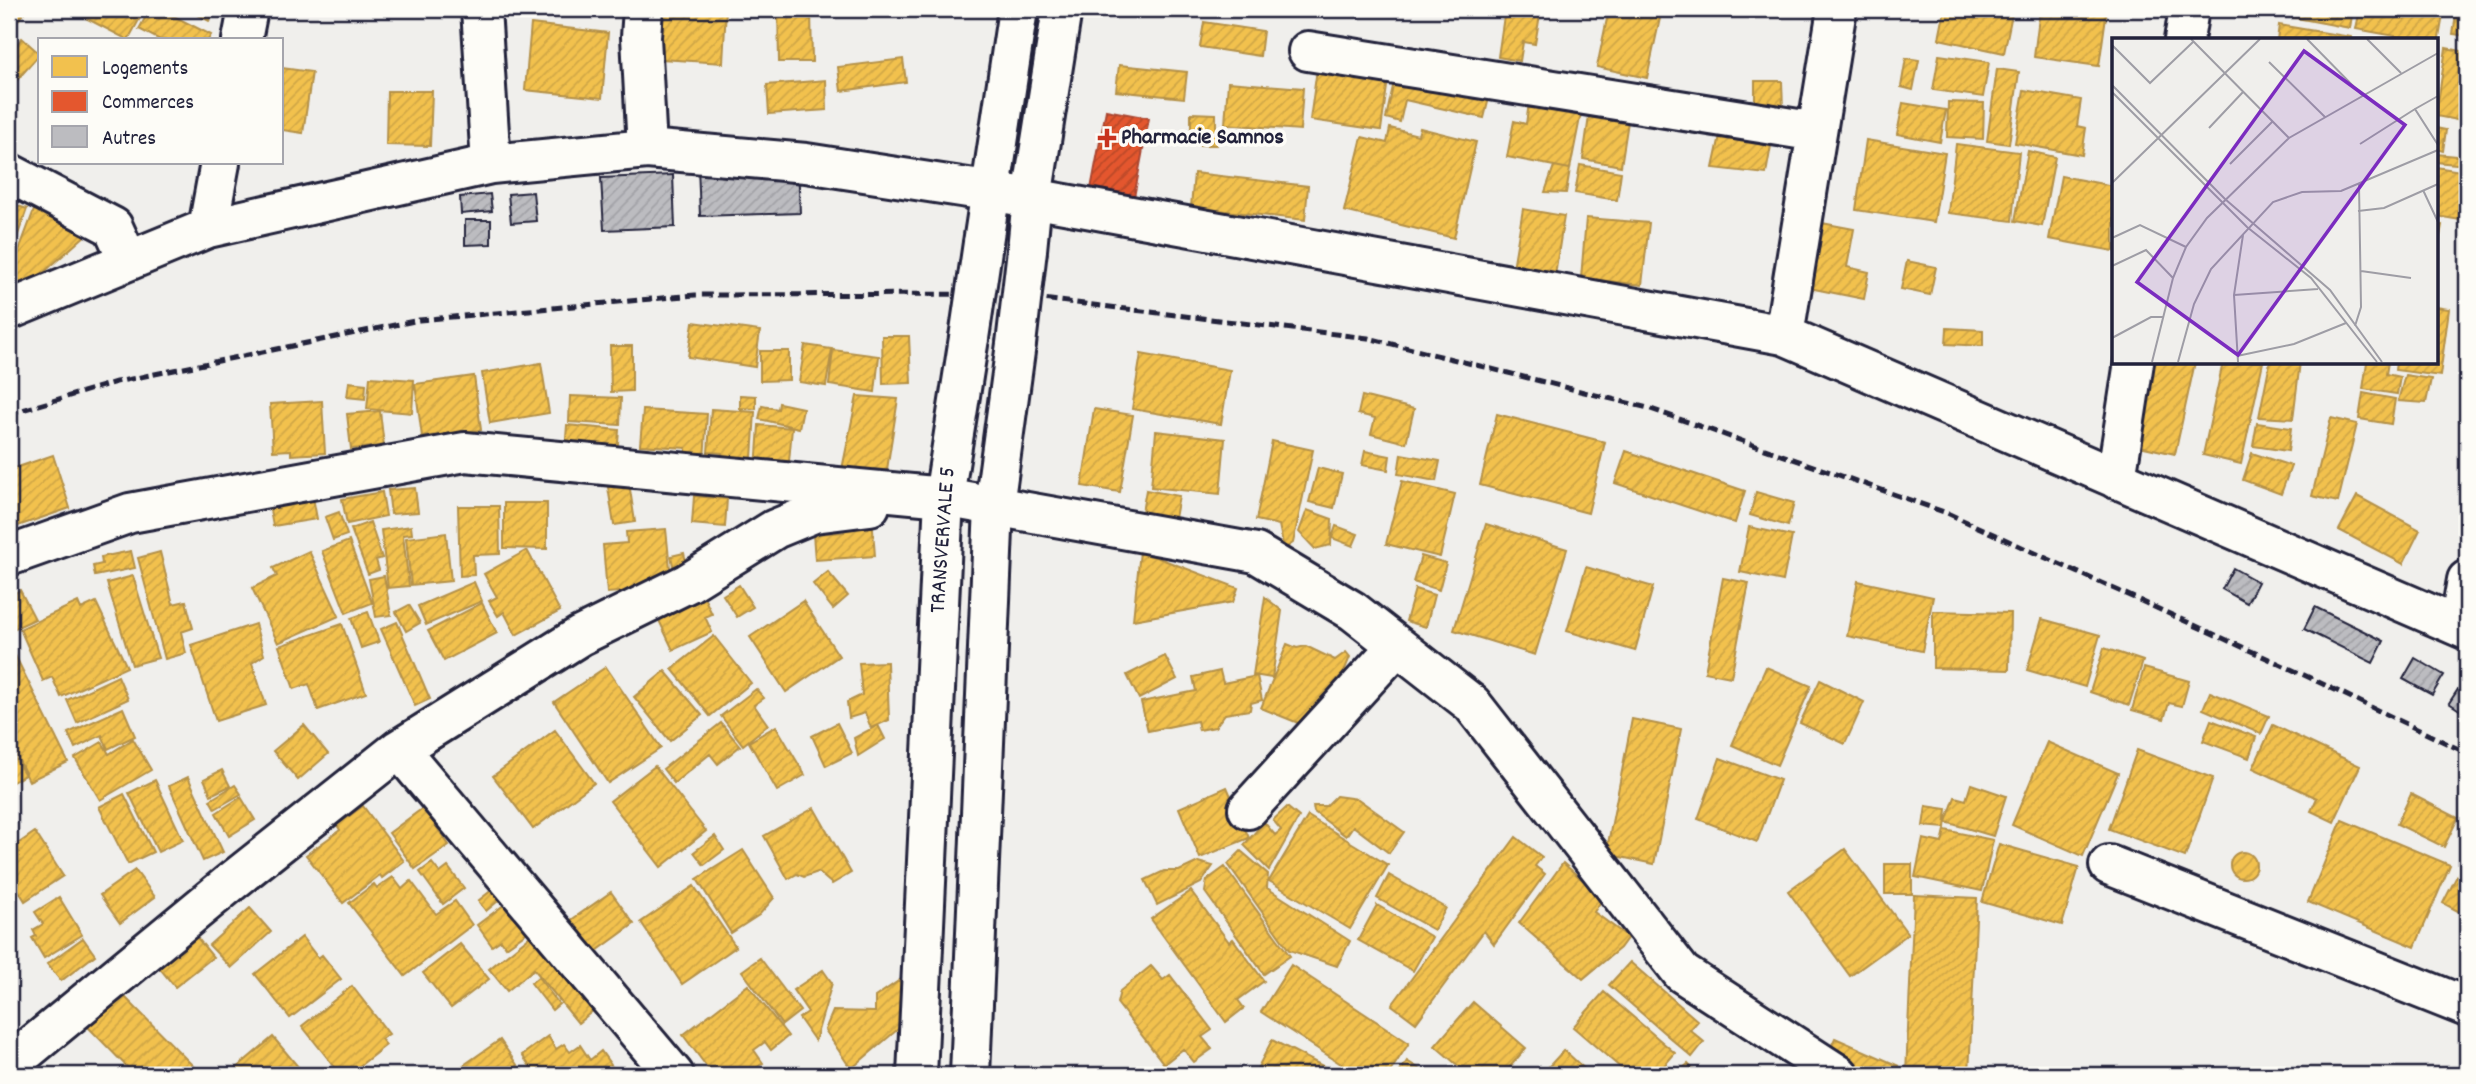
<svg xmlns="http://www.w3.org/2000/svg" width="2476" height="1084" viewBox="0 0 2476 1084" font-family="Dekko,sans-serif">
<style>
.homes{fill:url(#homes-hatch);stroke:#b49148;stroke-width:2}
.shops{fill:url(#shops-hatch);stroke:#aa4732;stroke-width:2}
.building{fill:url(#building-hatch);stroke:#22223b;stroke-width:2}
.lines{fill:none;stroke-linecap:round;stroke-linejoin:round}
.minor-casing{stroke:#22223b;stroke-width:44}
.major-casing{stroke:#22223b;stroke-width:44}
.minor{stroke:#fdfcf7;stroke-width:38}
.major{stroke:#fdfcf7;stroke-width:38}
.rail{stroke:#22223b;stroke-width:5;stroke-dasharray:10 5;stroke-linecap:butt}
.major-bridge-casing{stroke:#22223b;stroke-width:44;stroke-linecap:butt}
.major-bridge{stroke:#fdfcf7;stroke-width:38}
.poi-dot{fill:#c8321e;stroke:#fdfcf7;stroke-width:2.5}
.labels{text-anchor:middle;dominant-baseline:central;stroke-width:7;stroke-linejoin:round;paint-order:stroke}
.poi-label{font-size:23px;font-weight:bold;fill:#22223b;stroke:#fdfcf7;text-anchor:start}
.street-label{font-size:23px;fill:#22223b;stroke:#fdfcf7}
.inset-road{fill:none;stroke:#9e9da5;stroke-width:2}
.view{fill:#7b2cbf;fill-opacity:0.15;stroke:#7b2cbf;stroke-width:3.5}
.inset-edge{fill:none;stroke:#22223b;stroke-width:3.5}
</style>
<defs>
<pattern id="homes-hatch" width="6" height="6" patternUnits="userSpaceOnUse" patternTransform="scale(1.75)"><rect width="6" height="6" fill="#f2c14e"/><path d="M-1 1l2-2M0 6l6-6M5 7l2-2" fill="none" stroke="#cfa645"/></pattern>
<pattern id="shops-hatch" width="6" height="6" patternUnits="userSpaceOnUse" patternTransform="scale(1.75)"><rect width="6" height="6" fill="#e4572e"/><path d="M-1 1l2-2M0 6l6-6M5 7l2-2" fill="none" stroke="#b84828"/></pattern>
<pattern id="building-hatch" width="6" height="6" patternUnits="userSpaceOnUse" patternTransform="scale(1.75)"><rect width="6" height="6" fill="#bcbcc0"/><path d="M-1 1l2-2M0 6l6-6M5 7l2-2" fill="none" stroke="#a1a1a6"/></pattern>
</defs>
<rect width="100%" height="100%" fill="#f0efec"/>
<filter id="ink" filterUnits="userSpaceOnUse"><feTurbulence type="fractalNoise" baseFrequency=".0143" numOctaves="2"/><feDisplacementMap in="SourceGraphic" scale="14" xChannelSelector="R" yChannelSelector="G"/><feConvolveMatrix kernelMatrix="1 2 1 2 8 2 1 2 1" color-interpolation-filters="sRGB"/></filter>
<g filter="url(#ink)">
<path class="homes" d="M9,9h18l-18,22z
M81,9h64l-17,31 -50,-26z
M150,9h10l51,26 -3,5h-48l-21,-11z
M187,9h29l-7,12z
M530,9h49v1l-49,3z
M663,9h63l-3,54 -62,-4z
M778,9h33l1,53h-33z
M1505,9h36l-6,35 -12,-2 -3,19 -22,-4z
M1609,9h53l-15,69 -50,-11z
M1945,9h68l-9,44 -65,-14z
M2040,9h67l-8,57 -65,-9z
M2292,9h61l-3,19 -59,-11z
M2360,9h84l-6,35 -2,-4h-19l-61,-11z
M2457,9h10v27l-14,-2z
M1204,22l59,9 -3,25 -60,-9z
M531,24l77,9 -6,65 -77,-8z
M2279,25l72,12 -1,3h-73z
M22,38l18,16 -31,35v-36z
M2446,48l21,4v43l-5,26 -26,-5z
M1939,55l50,7 -6,35 -50,-7z
M1906,58l13,2 -6,30 -12,-3z
M903,59l3,23 -65,9 -3,-24z
M1119,65l68,7 -3,26 -68,-7z
M282,68l30,4 -9,61 -21,-3z
M1317,69l71,10 -7,51 -71,-10z
M1997,69l22,3 -10,72 -22,-3z
M1396,73l94,21 -6,24 -79,-18 -5,22 -14,-4z
M826,80l1,30 -58,4 -2,-29z
M1755,81h27l1,28h-28z
M1228,82l75,6 -3,42 -75,-6z
M2024,90l57,10 -4,26 9,2 -4,27 -67,-12z
M387,91h45l-2,55 -44,-1z
M1948,102l36,1 -1,36 -36,-2z
M1529,103l52,10 -11,56 -63,-12 7,-36 12,3z
M1903,103l43,7 -6,32 -43,-8z
M1590,109l39,6 -8,51 -38,-7z
M1191,113l25,1v31h-25z
M1390,128l28,7 2,-7 56,14 -22,96 -110,-27 18,-74 25,6z
M2436,128l10,2 -3,21 -7,-2z
M1721,131l51,9 -6,34 -53,-6z
M1866,140l79,13 -11,69 -78,-12z
M1956,144l63,8 -7,69 -64,-8z
M2028,151l27,6 -13,69 -27,-5z
M2436,154l31,3 -1,8 -30,-3z
M1580,165l41,7 -4,28 -42,-7z
M1554,166l16,3 -4,24 -21,-1z
M2436,167l31,5v49l-31,-5z
M1194,173l114,13 -3,34 -114,-13z
M2061,176l53,10v65l-65,-12z
M37,202l60,23 -83,74 -5,-1v-21z
M9,203l18,6 -18,51z
M1523,209l41,7 -9,59 -42,-7z
M1586,218l63,5 -7,62 -61,-7z
M1822,223l32,6 -7,38 22,5 -5,27 -55,-11z
M2436,224l6,1 -6,33z
M1907,261l29,6 -6,28 -29,-6z
M2436,307l13,2 -9,67 -45,-6 1,-8h40z
M693,322l67,9 -5,36 -67,-10z
M1947,328l36,2v16l-37,-2z
M882,336h27l2,47 -28,1z
M805,345l27,4 -6,37 -27,-4z
M610,346h22v45l-21,1z
M833,350l46,6 -4,36 -46,-7z
M760,351h29v29l-29,1z
M1141,354l89,16 -9,54 -89,-15z
M2153,362h42l-20,92 -40,-9z
M2223,362h40l-22,102 -38,-9z
M2270,362h30l-7,57 -34,-2z
M2367,362h21l-2,12 14,3 -3,17 -34,-5z
M541,363l8,50 -59,10 -8,-50z
M2405,375l26,4 -5,24 -28,-2z
M474,376l7,54 -59,7 -7,-53z
M370,377l44,3 -2,33 -45,-4z
M349,382l17,2 -1,15 -18,-2z
M2363,393l32,6 -4,25 -32,-5z
M740,395l16,1v13l-16,-1z
M570,396l51,2 -1,27 -51,-3z
M857,396l41,3 -14,90 -45,-5z
M1362,396l52,13 -8,34 -35,-9 4,-16 -17,-4z
M322,401l3,52 -34,2v-5l-18,1 -3,-47z
M779,403l24,5 -4,20 -40,-9 3,-13 16,3z
M711,409l44,3 -4,62 -30,-3 1,-18 -14,-1z
M1094,409l39,6 -13,77 -38,-6z
M643,410l64,4 -3,47 -19,-2 1,-11 -46,-3z
M380,411l4,35 -33,3 -4,-35z
M1497,414l108,28 -17,71 -108,-28z
M2331,418l26,6 -19,78 -26,-6z
M2257,423l34,5 -3,23 -35,-5z
M567,425l52,5 -2,26 -52,-5z
M759,425l33,3 -4,45 -32,-3z
M1156,431l69,8 -5,55 -69,-7z
M1272,441l41,9 -20,93 -9,6 -5,-24 -23,-5z
M1365,451l25,5 -2,14 -26,-5z
M1626,451l119,40 -10,32 -120,-40z
M2252,453l39,13 -10,28 -38,-14z
M1401,454l39,7 -4,20 -38,-7z
M53,455l17,53 -61,21v-59z
M1318,468l24,6 -8,34 -25,-6z
M1402,481l53,13 -15,63 -54,-13z
M629,483l6,39 -21,3 -6,-38z
M415,488l3,24 -27,2 -3,-24z
M1146,490l33,6 -4,22 -33,-6z
M312,492l5,27 -44,7 -5,-27z
M382,492l4,24 -39,8 -5,-25z
M1756,492l38,11 -6,23 -38,-11z
M694,496l33,3 -2,28 -33,-3z
M2357,496l63,34 -17,34 -64,-34z
M504,503h43v46l-43,-1z
M458,506h41l1,48 -27,1 1,20 -14,1z
M1307,510l25,9 -1,26 -16,4 -16,-17z
M339,512l8,23 -14,5 -8,-23z
M872,516l3,40 -60,4 -2,-26 31,-2 4,-14z
M370,522l12,36 -6,2 3,10 -11,4 -17,-45z
M1486,524l81,25 -32,106 -81,-25z
M411,526l1,8 -9,1 6,51 -21,2 -7,-58z
M1336,526l22,8 -5,12 -21,-8z
M1749,527l43,9 -9,45 -43,-9z
M666,529l6,59 -65,5 -4,-48 24,-2 -1,-11z
M446,533l5,48 -40,4 -5,-47z
M349,541l23,62 -26,10 -24,-62z
M527,550l33,61 -44,24 -12,-23 -6,4 -9,-15 8,-4 -13,-23z
M131,551l4,17 -40,8 -2,-10 9,-2 -1,-7z
M309,551l30,65 -61,27 -26,-55 25,-12 -4,-8z
M1140,551l98,37 -5,14 -100,18z
M160,552l13,52 13,-3 7,27 -12,4 5,21 -21,6 -27,-101z
M684,553l5,23 -13,3 -5,-23z
M1421,556l25,7 -7,27 -26,-8z
M1586,567l67,20 -18,64 -68,-20z
M828,572l20,24 -15,13 -20,-25z
M133,576l25,82 -26,7 -25,-82z
M384,576l7,39 -15,2 -7,-38z
M1723,578l26,5 -18,94 -26,-5z
M1858,581l75,16 -11,54 -75,-15z
M474,582l8,19 -56,24 -8,-19z
M739,585l14,22 -16,10 -14,-22z
M1415,589l19,6 -8,32 -20,-6z
M20,590l15,29 -24,11 -2,-34z
M702,593l10,21 -7,3 7,15 -39,18 -17,-36z
M1265,597l17,14 -10,67 -19,-3z
M803,601l36,55 -53,36 -36,-55z
M78,602l3,7 15,-7 31,65 -66,30 -9,-20 -9,4 -23,-52z
M482,603l15,30 -53,28 -16,-30z
M409,605l11,18 -14,8 -10,-19z
M1933,611l77,2 -1,57 -76,-2z
M368,612l11,30 -18,6 -10,-30z
M2042,619l58,16 -15,52 -58,-17z
M397,622l33,77 -15,7 -34,-77z
M255,624l9,31 -12,8 14,42 -50,16 -25,-76z
M342,624l24,69 -48,17 -9,-26 -15,5 -15,-43z
M714,636l37,47 -41,33 -38,-47z
M9,643l59,119 -39,19 -20,-41z
M1287,644l10,4 9,-2 29,14 11,-8 4,5 -24,59 -13,13 -52,-21z
M2104,648l39,13 -14,44 -39,-13z
M1165,656l12,23 -38,20 -12,-24z
M887,662l2,58 -18,8 -6,-15 -16,5 -2,-16 15,-7 -3,-32z
M606,667l55,81 -53,35 -54,-81z
M1766,667l45,19 -34,79 -45,-20z
M2144,668l45,13 -7,25 -13,-3 -5,16 -32,-9z
M665,671l37,44 -32,26 -36,-44z
M1220,671l3,12 34,-7 5,24 -11,3 -1,7 -25,4 -10,13 -16,3 -2,-9 -49,10 -7,-29 55,-11 -3,-14z
M118,676l10,23 -51,24 -10,-23z
M1820,680l44,22 -19,42 -45,-21z
M756,689l8,9 -10,7 14,20 -25,20 -22,-29z
M2210,692l59,24 -8,18 -58,-25z
M123,708l12,28 -27,13 -6,-14 -27,13 -7,-15z
M1632,719l49,10 -27,135 -48,-10z
M2211,720l45,17 -7,21 -46,-17z
M721,723l19,23 -22,18 -8,-10 -36,29 -11,-14z
M837,723l15,30 -26,13 -14,-30z
M304,725l24,29 -30,26 -25,-29z
M878,725l7,14 -27,17 -4,-18z
M2273,725l87,41 -26,56 -23,-11 6,-13 -64,-30z
M776,726l29,49 -28,16 -28,-49z
M555,730l39,53 -61,46 -40,-53z
M133,739l18,31 -51,30 -25,-42 27,-16 7,12z
M2047,742l71,31 -35,83 -71,-31z
M9,748l16,27 -16,9z
M2137,750l76,28 -28,79 -76,-28z
M1720,758l60,22 -23,62 -59,-23z
M655,766l51,65 -45,36 -51,-66z
M222,770l8,16 -19,9 -7,-16z
M188,777l35,75 -20,9 -34,-75z
M155,780l28,60 -25,12 -29,-59z
M1971,784l35,12 -13,40 -47,-14 9,-25 11,3z
M235,785l6,9 -26,15 -5,-9z
M1227,787l22,51 -49,20 -21,-50z
M124,794l29,58 -25,12 -29,-57z
M2411,794l47,24 -14,29 -47,-23z
M1336,796l22,3 46,33 -15,21 -36,-27 -7,10 -32,-24 -1,-6h13z
M241,797l14,23 -26,16 -13,-23z
M363,806l41,55 -22,17 -2,-3 -37,28 -37,-48 34,-25 -3,-5z
M1926,806l21,3 -2,19 -22,-2z
M1287,807l12,10 -30,53 -25,-25 20,-23 11,13 6,-5 -8,-10z
M423,808l26,37 -34,24 -26,-36z
M814,808l37,65 -19,11 -14,-12 -14,5 -7,-3 -9,5 -24,-43z
M1308,816l80,49 -38,64 -81,-48z
M2342,820l108,45 -35,82 -107,-45z
M1945,830l48,10 -11,51 -67,-14 8,-38 19,4z
M35,832l28,44 -38,25 -16,-26v-25z
M715,836l9,14 -20,15 -10,-13z
M1516,837l26,20 -7,9 10,8 -51,70 -10,-13 -68,92 -24,-18z
M1999,844l80,23 -17,58 -80,-23z
M1845,849l63,85 -58,42 -62,-85z
M743,850l31,48 -15,17 -28,18 -34,-54z
M1241,851l27,23 -1,14 83,53 -13,25 -48,-16 -61,-86z
M2230 865a13 13 0 1 1 26 0a13 13 0 1 1-26 0Z
M1198,862l15,4 -12,17 -44,22 -12,-25 19,-9h15z
M432,863l8,10 8,-6 16,21 -21,16 -23,-32z
M1563,863l40,35 -9,14 34,25 -8,11 -37,31 -64,-56z
M1885,864h27v30h-27z
M1225,867l65,89 -26,18 -59,-82 2,-12z
M135,870l20,27 -35,26 -20,-28z
M2460,870l7,5v41l-24,-13z
M1389,875l57,33 -12,22 -57,-32z
M393,877l9,12 9,-8 25,33 19,-13 17,24 -67,51 -56,-73 25,-19 3,4z
M497,886l7,10 -18,15 -8,-10z
M694,886l42,61 -54,37 -41,-62z
M1191,891l38,51 4,-3 31,42 -26,19 6,8 -18,14 -75,-103z
M611,892l23,32 -54,39 -23,-33z
M1914,895l63,3 -8,177 -63,-1z
M59,897l23,38 -38,23 -12,-20 4,-2 -3,-6 10,-6 -8,-12z
M512,899l21,29 -27,19 -5,-7 -9,6 -15,-21z
M1377,905l55,32 -19,34 -55,-31z
M250,908l21,24 -40,36 -22,-23z
M191,930l22,27 -38,30 -22,-27z
M534,933l61,76 -17,14 -44,-54 -27,22 -18,-22z
M302,937l16,21 4,-3 19,24 -51,39 -35,-44z
M83,938l12,17 -34,26 -14,-17z
M460,944l29,35 -38,29 -28,-35z
M760,958l40,53 -18,14 -40,-54z
M1630,962l68,59 -8,9 14,12 -12,15 -83,-72z
M1291,965l118,78 -21,32h-30l-97,-63z
M1151,966l12,14 7,-5 42,55 -10,7 10,12 -18,13 -11,-13 -19,15 -47,-61 3,-12z
M823,970l9,13 -17,58 -16,-23 9,-6 -15,-22z
M538,977l21,27 -7,6 -21,-27z
M900,980l10,39 -59,50 -26,-39 8,-19 42,1v-15z
M748,985l40,51 -17,14 -6,-8 -11,8 9,13 -16,12h-34l-30,-40z
M352,986l37,48 -8,5 5,6 -38,30h-7l-39,-49z
M1604,992l71,61 -19,22h-27l-56,-48z
M121,993l81,82h-67l-48,-49z
M1473,1002l53,46 -23,27h-34l-34,-29z
M548,1036l8,13 8,-5 6,8 10,-7 10,15 11,-9 17,24h-82l-14,-20z
M273,1037l32,38h-77z
M1835,1038l64,28 -4,9h-28l-41,-17z
M500,1040l24,35h-62l-4,-6z
M1272,1040l68,35h-86z
M1564,1050l27,25h-50z
M1407,1061l22,14h-31z
M1688,1064l10,11h-23z"/>
<path class="shops" d="M1106,110l43,8 -15,79 -43,-8z"/>
<path class="building" d="M798,163l2,50 -100,3 -2,-50z
M673,175l2,52 -71,3 -3,-52z
M533,192l3,29 -25,2 -3,-29z
M490,194l2,17 -31,3 -1,-17z
M465,220h26v24l-26,1z
M2233,568l25,14 -11,21 -25,-14z
M2315,607l69,34 -11,22 -69,-34z
M2415,658l29,17 -12,20 -29,-16z
M2466,677h1v38l-18,-12z"/>
<g class="lines">
<g class="minor-casing">
<path id="minor" d="M481,9l10,155
M643,9l-2,28 6,112
M242,40l6,-31
M2184,40l5,-31
M1308,51l509,81
M9,173l104,54 15,33
M208,228l12,-65
M9,310l199,-82 283,-64 156,-15 159,14 226,35 752,137 683,295
M1784,335l53,-326
M2116,479l18,-117
M9,556l121,-43 335,-61 479,45 312,56 97,58 119,93 210,269 157,102
M2459,626l8,-46
M399,749l275,326
M1248,809l149,-163
M2109,865l358,142
M9,1065l221,-182 169,-134 181,-113 108,-53 87,-54 39,-16 56,-7"/>
</g>
<g class="major-casing">
<path id="major" d="M983,243l35,-234
M1027,250l5,-52 30,-189
M917,1075l27,-578 25,-159
M970,1075l24,-569 22,-162"/>
</g>
<use href="#minor" class="minor"/>
<use href="#major" class="major"/>
<path class="rail" d="M9,414l107,-32 303,-62 276,-25 306,-1 367,44 280,70 299,105 357,162 163,78"/>
<g class="major-bridge-casing">
<path id="major-bridge" d="M969,338l14,-95
M1016,344l11,-94"/>
</g>
<use href="#major-bridge" class="major-bridge"/>
</g>
</g>
<path class="poi-dot" d="M1103.5 127.5h7v7h7v7h-7v7h-7v-7h-7v-7h7z"/>
<g class="labels">
<g class="poi-label">
<text x="1121" y="138">Pharmacie Samnos</text>
</g>
<g class="street-label">
<text transform="translate(944 540) rotate(-86)">TRANSVERVALE 5</text>
</g>
</g>
<g transform="translate(2112 38)">
<rect width="326" height="326" fill="#f0efec"/>
<path class="inset-road" d="M79,1l98,99M195,1l55,56M255,1l34,34M0,7l38,38 43,-41M157,24l56,55M0,47l113,114 105,91 52,72M0,54l135,135 64,51 66,84M326,58l-23,13 23,36M97,90l34,-36M248,106l55,-35M118,126l42,-42M0,145l148,-144M311,152l15,32M246,173l26,-3 54,-24M0,200l28,-13 46,22M0,228l34,-16 27,28M249,233l50,7M122,257l84,-6M243,288l6,-19 -2,-123M0,300l39,-21h12M125,318l57,-12 52,-21M40,324l21,-84 13,-31 21,-29 82,-80 149,-85M66,324l16,-58 17,-35 62,-67 29,-10 39,-1 97,-41M126,324l-4,-67 9,-60"/>
<path class="view" d="M192,13l101,74 -167,230 -101,-73z"/>
<rect width="326" height="326" class="inset-edge"/>
</g>
<rect width="2476" height="1084" fill="none" stroke="#fdfcf7" stroke-width="35"/>
<rect x="18" y="18" width="2441" height="1049" fill="none" stroke="#22223b" stroke-width="2.5" filter="url(#ink)"/>
<rect x="38" y="38" width="245" height="126" fill="#fdfcf7" stroke="#a5a5ac" stroke-width="2"/>
<rect x="52" y="56" width="35" height="21" fill="#f2c14e" stroke="#a5a5ac" stroke-width="2"/>
<text x="102" y="74" font-size="21" fill="#22223b">Logements</text>
<rect x="52" y="91" width="35" height="21" fill="#e4572e" stroke="#a5a5ac" stroke-width="2"/>
<text x="102" y="108" font-size="21" fill="#22223b">Commerces</text>
<rect x="52" y="126" width="35" height="21" fill="#bcbcc0" stroke="#a5a5ac" stroke-width="2"/>
<text x="102" y="144" font-size="21" fill="#22223b">Autres</text>
</svg>
